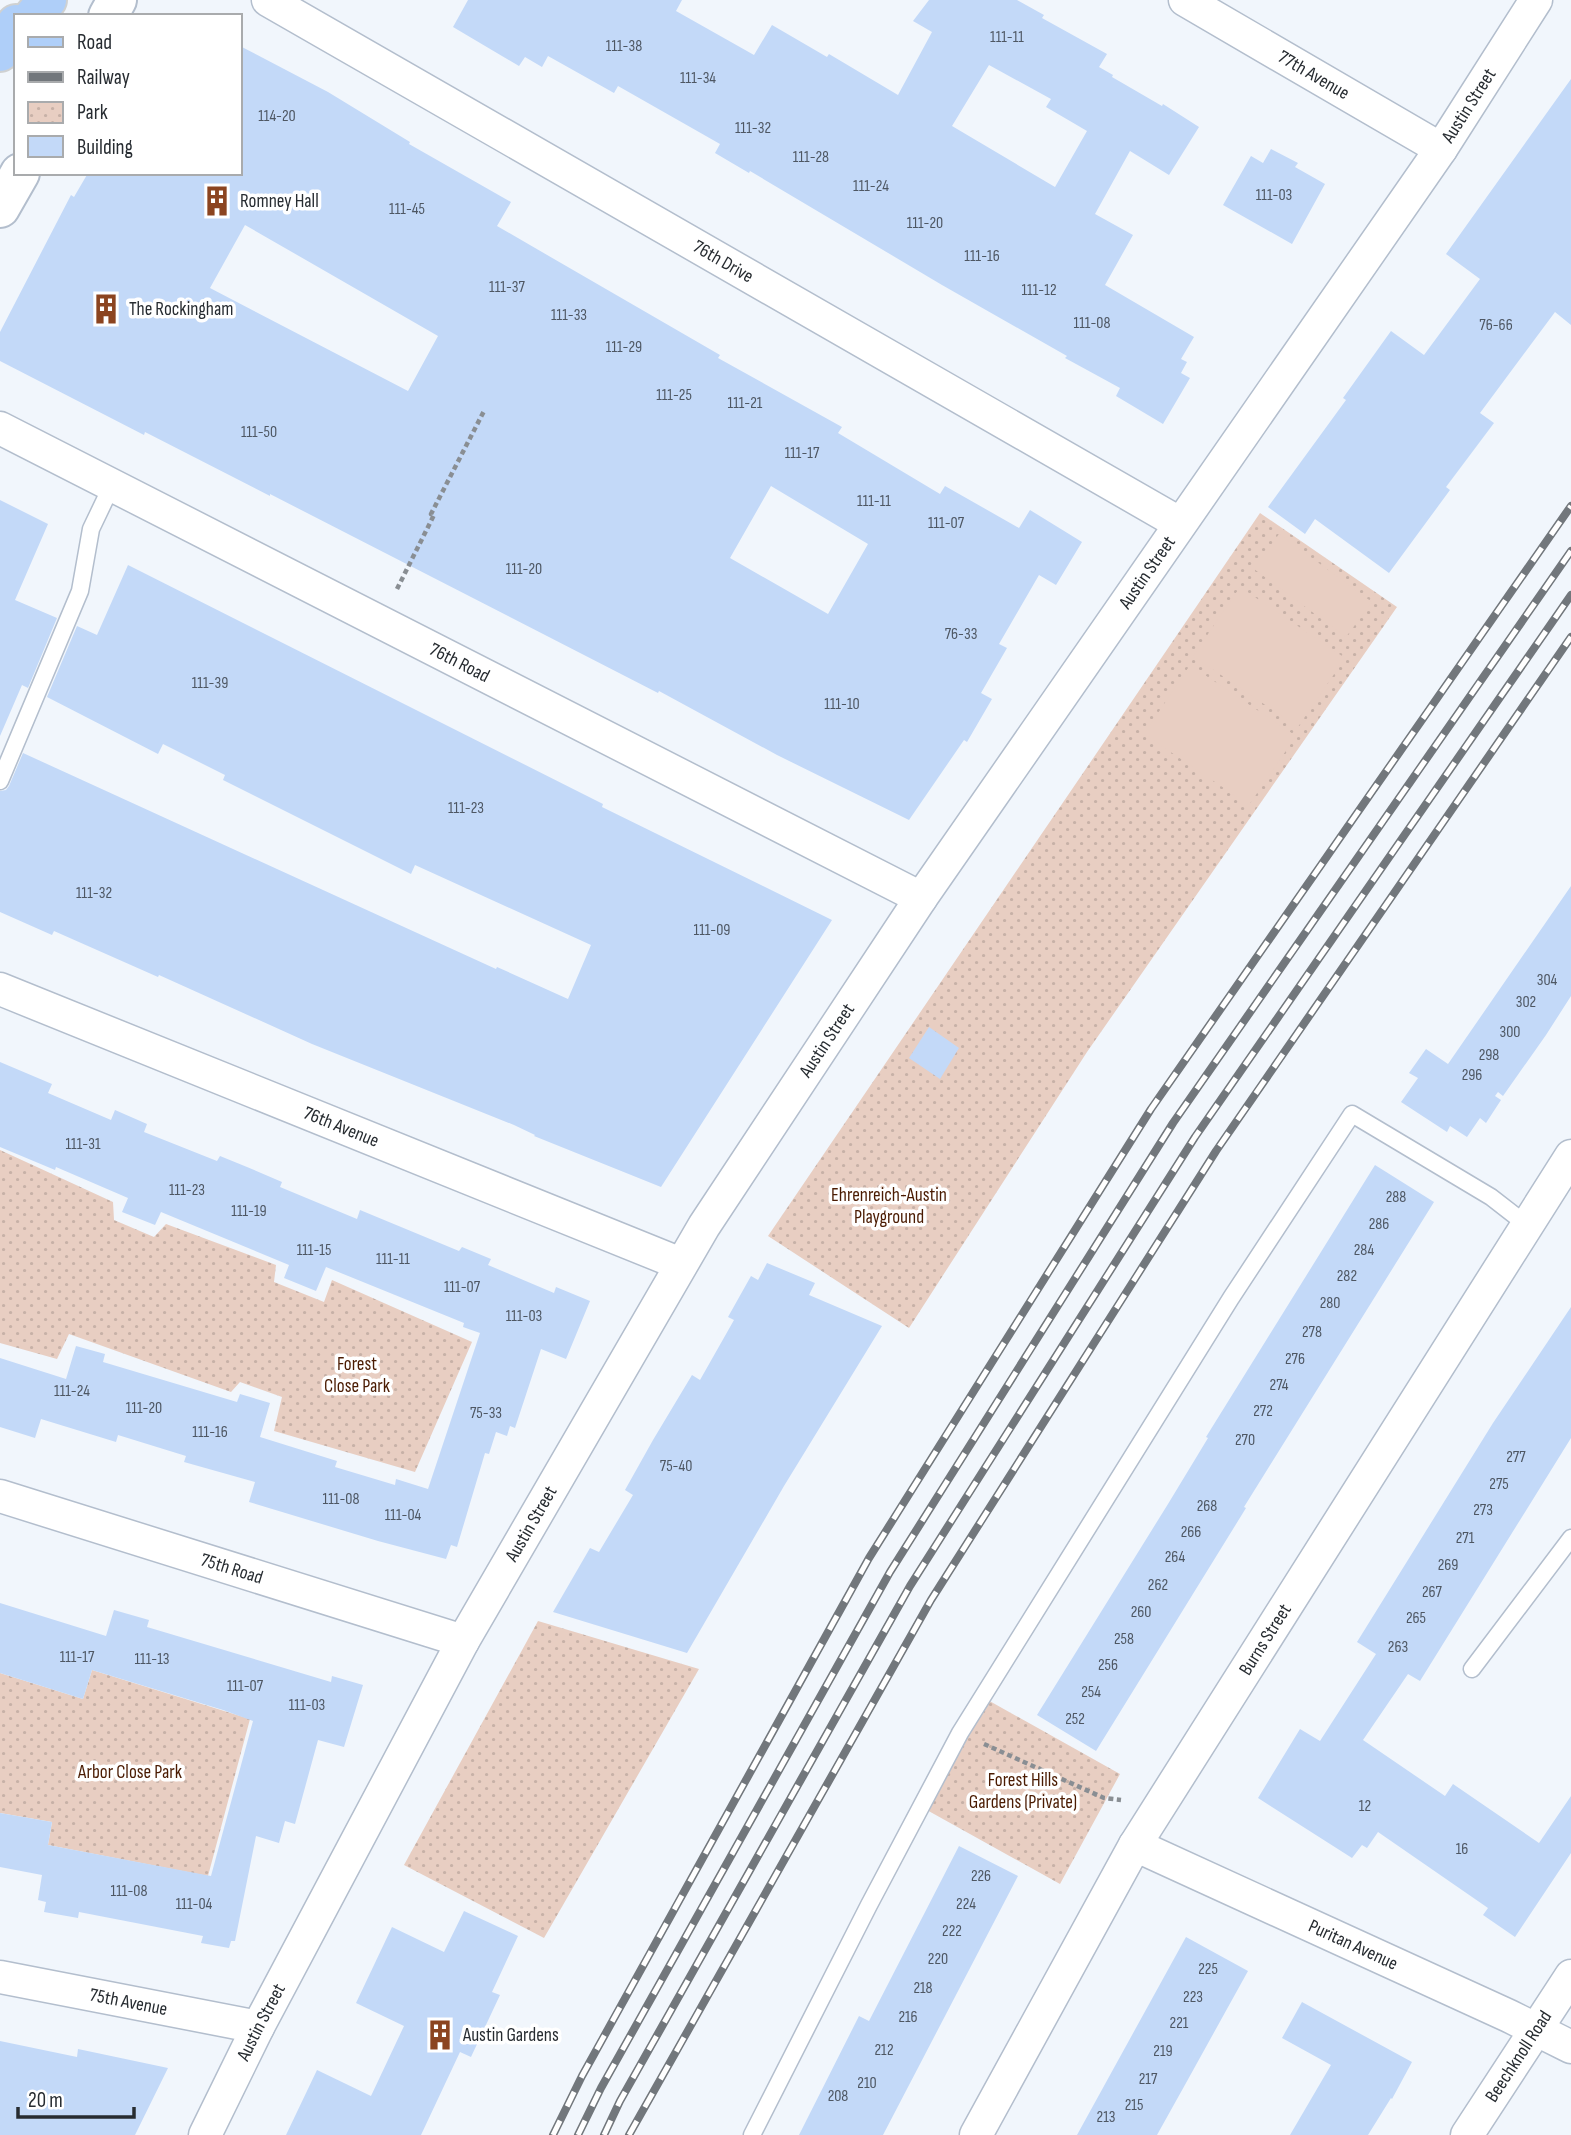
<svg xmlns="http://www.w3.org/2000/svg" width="1571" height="2135" viewBox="0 0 1571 2135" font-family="'Sofia Sans Condensed',sans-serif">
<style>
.park{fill:url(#park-dots)}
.garden{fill:#e8cec2}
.building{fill:#c3d9f8;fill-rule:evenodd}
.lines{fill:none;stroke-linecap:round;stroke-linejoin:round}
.service-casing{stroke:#b3becd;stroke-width:19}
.minor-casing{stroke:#b3becd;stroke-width:35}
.tertiary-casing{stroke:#b3becd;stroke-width:42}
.primary-casing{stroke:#cfd1d2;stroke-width:42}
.path{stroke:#898e93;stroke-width:4.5;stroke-dasharray:5 3.5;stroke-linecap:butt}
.service{stroke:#fff;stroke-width:16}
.minor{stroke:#fff;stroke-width:32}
.tertiary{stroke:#fff;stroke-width:38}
.primary{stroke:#afcff9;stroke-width:38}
.rail-casing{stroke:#72777c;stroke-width:8}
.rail{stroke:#fff;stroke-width:5;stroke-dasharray:16;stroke-linecap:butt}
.labels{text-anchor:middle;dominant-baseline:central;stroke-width:7;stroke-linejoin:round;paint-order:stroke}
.number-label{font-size:16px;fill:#4e5763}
.street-label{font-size:19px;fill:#272c31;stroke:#fff}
.poi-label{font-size:19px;fill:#272c31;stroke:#fff;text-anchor:start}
.park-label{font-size:19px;fill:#4a1b02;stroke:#fff}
</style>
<defs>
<pattern id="park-dots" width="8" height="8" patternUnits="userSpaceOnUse" patternTransform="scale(1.75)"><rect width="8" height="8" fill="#e8cec2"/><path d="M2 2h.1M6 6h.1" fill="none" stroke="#c7b1a7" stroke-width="1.8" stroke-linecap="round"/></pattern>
</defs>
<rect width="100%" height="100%" fill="#f1f6fc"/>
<path class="park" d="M1260,513l137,94 -310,445 -178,276 -141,-92z
M0,1150l113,52 1,18 40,17 12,-13 110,41 -2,17 50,20 8,-22 140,62 -57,130 -141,-41 8,-34 -42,-15 -9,10 -162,-58 -12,25 -57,-16z
M538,1621l161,48 -155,269 -140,-73z
M92,1670l158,49 -42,157 -160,-31 4,-23 -52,-9v-140l83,26z
M986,1699l134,75 -60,110 -135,-75z"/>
<path class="garden" d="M1279,534l93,68 -26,35 -92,-68z
M1240,587l105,71 -47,69 -105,-71z
M1190,665l106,71 -47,69 -105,-71z"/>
<path class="building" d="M468,0h214l-6,11 78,44 18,-30 55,32 2,-3 69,41 34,-63 -19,-11 16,-21h88l27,15 -2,3 65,36 -8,13 14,8 -1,2 50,29 1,-2 36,23 -30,48 -39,-24 -35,63 38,21 -28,50 89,52 -13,22 6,3 -6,11 9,5 -27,46 -47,-28 4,-8 -55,-30 2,-2 -125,-71 -192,-114 -1,2 -34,-20 5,-9 -102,-58 -4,7 -66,-37 -6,11 -17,-10 -6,9 -66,-39zM989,65l62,34 -5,8 41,24 -32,56 -103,-61z
M240,46l88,46 82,50 -1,2 102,58 -14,24 223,129 -2,3 124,69 -4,6 102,61 5,-8 74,42 11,-18 52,32 -26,43 -17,-10 -40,69 8,4 -26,45 11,6 -25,43 -3,-2 -55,80 -132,-65 -118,-64 -1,2 -388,-199v2l-125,-64 -1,3 -144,-74v-29l71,-137 3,2 14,-24h152zM245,225l193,111 -30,55 -198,-103zM771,486l97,58 -40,70 -98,-56z
M1571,79v246l-16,-13 -75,101 14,10 -48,64 4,3 -61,83 -74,-54 -10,15 -37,-27 78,-107 -3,-2 48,-67 33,24 56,-76 -34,-25z
M1271,149l27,14 -3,4 30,17 -33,60 -69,-39 28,-49 12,7z
M0,500l48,24 -33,76 42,18 -29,70 -6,-3 -22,51z
M128,565l475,239 -1,3 230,113 -171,267 -127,-51 1,-1 -21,-10 -202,-81 -153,-69 -1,2 -104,-46 -2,4 -52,-23v-121l6,-1 3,-4 14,-33 473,216 1,-2 71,32 23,-54 -176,-80 -4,9 -188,-94 2,-5 -62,-31 -5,10 -111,-57 30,-71 20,9z
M1571,886v110l-25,39 -43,61 -5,-4 -3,4 6,4 -15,23 -6,-5 -13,19 -17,-11 -3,6 -46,-30 17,-24 -9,-5 17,-24 22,15z
M929,1027l30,21 -19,31 -31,-21z
M0,1062l52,22 -4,9 63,27 4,-10 32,14 -3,8 73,29 3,-5 27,11 35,15 -2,5 77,32 3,-9 99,41 3,-4 29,12 -3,6 66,28 2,-6 34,14 -24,58 -25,-10 -26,79 -5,-2 -3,10 -11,-4 -7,22 -4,-1 -28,94 -6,-2 -5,14 -68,-18 -129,-39 6,-20 -71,-20 2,-6 -68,-21 -2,7 -75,-23 -6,19 -35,-11v-69l66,21 10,-33 29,8 -2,8 134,40 3,-8 30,9 -10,34 77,24 -2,6 60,18 1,-6 32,10 52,-156 -17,-6 1,-4 -138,-56 -10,24 -32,-13 5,-13 -128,-53 -6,13 -33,-13 6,-14 -72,-31 -1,3 -55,-23z
M1375,1165l59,37 -190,305 2,1 -150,243 -59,-36 131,-211 40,-66 -2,-1z
M767,1263l48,20 -6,12 73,31 -98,160 -97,167 -134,-41 37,-64 9,4 34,-57 -8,-5 28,-50 39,-65 8,5 34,-60 -6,-3 23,-41 7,4z
M1571,1307v131l-151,243 -12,-7 -45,66 82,56 8,-12 86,59 32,-47v57l-56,84 -32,-22 5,-7 -110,-76 -11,16 -5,-3 -10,13 -94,-60 42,-69 20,12 56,-87 -19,-12 136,-219z
M0,1603l106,33 8,-26 35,10 -2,7 184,55 1,-6 31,9 -19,62 -26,-7 -23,84 -10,-3 -6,22 -23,-7 -21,105h-4l-2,7 -28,-5 2,-7 -124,-24 -1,6 -34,-6 2,-10 -8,-2 4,-25 -42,-8v-54l52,9 -4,23 163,31 42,-155 -30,-11 -131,-40 -9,29 -83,-26z
M959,1846l59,30 -135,259h-84l60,-119 10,5z
M464,1911l54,25 -26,56 8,3 -29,62 -11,-5 -39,83h-135l31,-65 54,26 33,-70 -48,-23 36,-76 52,25z
M1186,1937l62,34 -62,112 -29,52h-80z
M1302,2002l110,60 -20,37 -1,-1 -23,37h-78l41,-70 -49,-27z
M0,2041l77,16 1,-8 90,19 -33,67h-135z"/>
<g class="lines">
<g class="service-casing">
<path id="service" d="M0,781l80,-190 11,-62 21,-44
M1472,1669l99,-131
M752,2135l117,-230 91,-172 271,-435 121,-184 139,83 36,28"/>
</g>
<g class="minor-casing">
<g id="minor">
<path id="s1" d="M268,0l911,523"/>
<path id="s2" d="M1185,0l256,149"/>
<path id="s3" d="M0,428l921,470"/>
<path id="s4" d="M0,989l681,275"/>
<path id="s5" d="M0,1496l463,145"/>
<path id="s6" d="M1135,1845l374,171 62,31"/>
<path id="s7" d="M0,1977l258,50"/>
<path id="s8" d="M205,2135l53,-108 205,-386 241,-415 217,-328 520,-749 95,-149"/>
<path id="s9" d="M976,2135l159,-290 436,-689"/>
<path id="s10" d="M1467,2135l104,-159"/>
</g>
</g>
<g class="tertiary-casing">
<path id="tertiary" d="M108,16l9,-16
M0,208l20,-35"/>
</g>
<g class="primary-casing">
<path id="primary" d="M34,16l13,-16
M0,52l16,-28"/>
</g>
<path class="path" d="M397,589l37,-74 -3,-1 53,-103
M984,1744l120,54 17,2"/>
<use href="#service" class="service"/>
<use href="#minor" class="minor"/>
<use href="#tertiary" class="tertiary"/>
<use href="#primary" class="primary"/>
<g class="rail-casing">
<path id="rail" d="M553,2135l29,-59 287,-518 282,-449 420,-603
M578,2135l23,-47 289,-516 283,-449 398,-572
M604,2135l16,-34 290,-515 285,-449 376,-542
M629,2135l302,-535 285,-449 355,-514"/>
</g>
<use href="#rail" class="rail"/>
</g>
<defs>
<g id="building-bare" transform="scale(2.415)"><path d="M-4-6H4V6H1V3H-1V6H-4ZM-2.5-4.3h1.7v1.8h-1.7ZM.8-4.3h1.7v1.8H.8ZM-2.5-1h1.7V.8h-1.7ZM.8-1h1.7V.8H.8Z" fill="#8b4420" stroke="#fff" stroke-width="2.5" paint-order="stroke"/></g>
</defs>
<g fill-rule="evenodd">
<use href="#building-bare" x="217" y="201"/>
<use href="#building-bare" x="106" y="309"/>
<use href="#building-bare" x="440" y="2035"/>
</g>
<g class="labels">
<g class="number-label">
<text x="1007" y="37">111-11</text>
<text x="624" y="46">111-38</text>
<text x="698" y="78">111-34</text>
<text x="277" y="116">114-20</text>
<text x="753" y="128">111-32</text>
<text x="811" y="157">111-28</text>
<text x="871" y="186">111-24</text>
<text x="1274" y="195">111-03</text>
<text x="407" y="209">111-45</text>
<text x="925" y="223">111-20</text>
<text x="982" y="256">111-16</text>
<text x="507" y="287">111-37</text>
<text x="1039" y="290">111-12</text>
<text x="569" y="315">111-33</text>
<text x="1092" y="323">111-08</text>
<text x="1496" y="325">76-66</text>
<text x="624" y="347">111-29</text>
<text x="674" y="395">111-25</text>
<text x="745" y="403">111-21</text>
<text x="259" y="432">111-50</text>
<text x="802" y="453">111-17</text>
<text x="874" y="501">111-11</text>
<text x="946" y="523">111-07</text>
<text x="524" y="569">111-20</text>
<text x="961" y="634">76-33</text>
<text x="210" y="683">111-39</text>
<text x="842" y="704">111-10</text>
<text x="466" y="808">111-23</text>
<text x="94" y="893">111-32</text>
<text x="712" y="930">111-09</text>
<text x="1547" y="980">304</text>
<text x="1526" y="1002">302</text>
<text x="1510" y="1032">300</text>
<text x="1489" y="1055">298</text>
<text x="1472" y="1075">296</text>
<text x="83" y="1144">111-31</text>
<text x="187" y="1190">111-23</text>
<text x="1396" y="1197">288</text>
<text x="249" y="1211">111-19</text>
<text x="1379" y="1224">286</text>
<text x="314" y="1250">111-15</text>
<text x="1364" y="1250">284</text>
<text x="393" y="1259">111-11</text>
<text x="1347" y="1276">282</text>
<text x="462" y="1287">111-07</text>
<text x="1330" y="1303">280</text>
<text x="524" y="1316">111-03</text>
<text x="1312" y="1332">278</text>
<text x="1295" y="1359">276</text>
<text x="1279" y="1385">274</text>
<text x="72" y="1391">111-24</text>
<text x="144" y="1408">111-20</text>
<text x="1263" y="1411">272</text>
<text x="486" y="1413">75-33</text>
<text x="210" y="1432">111-16</text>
<text x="1245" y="1440">270</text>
<text x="1516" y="1457">277</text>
<text x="676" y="1466">75-40</text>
<text x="1499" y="1484">275</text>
<text x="341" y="1499">111-08</text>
<text x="1207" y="1506">268</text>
<text x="1483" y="1510">273</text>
<text x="403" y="1515">111-04</text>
<text x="1191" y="1532">266</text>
<text x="1465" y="1538">271</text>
<text x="1175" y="1557">264</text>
<text x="1448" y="1565">269</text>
<text x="1158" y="1585">262</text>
<text x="1432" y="1592">267</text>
<text x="1141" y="1612">260</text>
<text x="1416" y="1618">265</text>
<text x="1124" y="1639">258</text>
<text x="1398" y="1647">263</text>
<text x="77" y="1657">111-17</text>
<text x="152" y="1659">111-13</text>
<text x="1108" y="1665">256</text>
<text x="245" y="1686">111-07</text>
<text x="1091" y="1692">254</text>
<text x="307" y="1705">111-03</text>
<text x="1075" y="1719">252</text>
<text x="1365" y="1806">12</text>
<text x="1462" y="1849">16</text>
<text x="981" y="1876">226</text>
<text x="129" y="1891">111-08</text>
<text x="194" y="1904">111-04</text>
<text x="966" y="1904">224</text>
<text x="952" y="1931">222</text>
<text x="938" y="1959">220</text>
<text x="1208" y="1969">225</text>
<text x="923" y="1988">218</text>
<text x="1193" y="1997">223</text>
<text x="908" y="2017">216</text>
<text x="1179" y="2023">221</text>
<text x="884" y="2050">212</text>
<text x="1163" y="2051">219</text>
<text x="1148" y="2079">217</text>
<text x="867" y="2083">210</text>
<text x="838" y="2096">208</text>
<text x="1134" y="2105">215</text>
<text x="1106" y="2117">213</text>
</g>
<g class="street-label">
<text stroke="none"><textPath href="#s2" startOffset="149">77th Avenue</textPath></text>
<text stroke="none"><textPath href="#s8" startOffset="2394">Austin Street</textPath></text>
<text stroke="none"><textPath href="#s1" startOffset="525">76th Drive</textPath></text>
<text stroke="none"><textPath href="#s8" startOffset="1827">Austin Street</textPath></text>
<text stroke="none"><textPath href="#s3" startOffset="516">76th Road</textPath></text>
<text stroke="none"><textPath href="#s8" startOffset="1260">Austin Street</textPath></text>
<text stroke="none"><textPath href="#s4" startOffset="368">76th Avenue</textPath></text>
<text stroke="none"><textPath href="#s8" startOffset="693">Austin Street</textPath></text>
<text stroke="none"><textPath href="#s5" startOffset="243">75th Road</textPath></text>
<text stroke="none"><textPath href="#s9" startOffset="574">Burns Street</textPath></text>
<text stroke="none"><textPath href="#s6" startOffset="240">Puritan Avenue</textPath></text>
<text stroke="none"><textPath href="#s7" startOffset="131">75th Avenue</textPath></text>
<text stroke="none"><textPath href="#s8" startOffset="126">Austin Street</textPath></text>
<text stroke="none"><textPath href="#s10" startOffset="94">Beechknoll Road</textPath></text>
</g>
<g class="poi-label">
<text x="240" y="201">Romney Hall</text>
<text x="129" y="309">The Rockingham</text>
<text x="463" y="2035">Austin Gardens</text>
</g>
<g class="park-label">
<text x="889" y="1195">Ehrenreich-Austin<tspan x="889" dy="22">Playground</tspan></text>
<text x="357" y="1364">Forest<tspan x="357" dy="22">Close Park</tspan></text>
<text x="130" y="1772">Arbor Close Park</text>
<text x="1023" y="1780">Forest Hills<tspan x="1023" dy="22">Gardens (Private)</tspan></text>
</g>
</g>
<rect x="14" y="14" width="228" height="161" fill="#ffffff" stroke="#a9abad" stroke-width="2"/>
<rect x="28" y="37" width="35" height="10" fill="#afcff9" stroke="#a9abad" stroke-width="2"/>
<text x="77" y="49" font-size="21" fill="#272c31">Road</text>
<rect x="28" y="72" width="35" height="10" fill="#72777c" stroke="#a9abad" stroke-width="2"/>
<text x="77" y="84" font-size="21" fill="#272c31">Railway</text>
<rect x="28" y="102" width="35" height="21" fill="url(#park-dots)" stroke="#a9abad" stroke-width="2"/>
<text x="77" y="119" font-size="21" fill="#272c31">Park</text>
<rect x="28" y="136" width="35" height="21" fill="#c3d9f8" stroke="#a9abad" stroke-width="2"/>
<text x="77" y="154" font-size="21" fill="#272c31">Building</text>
<path d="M18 2107v10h116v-10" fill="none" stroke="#272c31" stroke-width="3.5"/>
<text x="28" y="2107" font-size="21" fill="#272c31" stroke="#ffffff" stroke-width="5" paint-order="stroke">20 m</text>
</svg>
